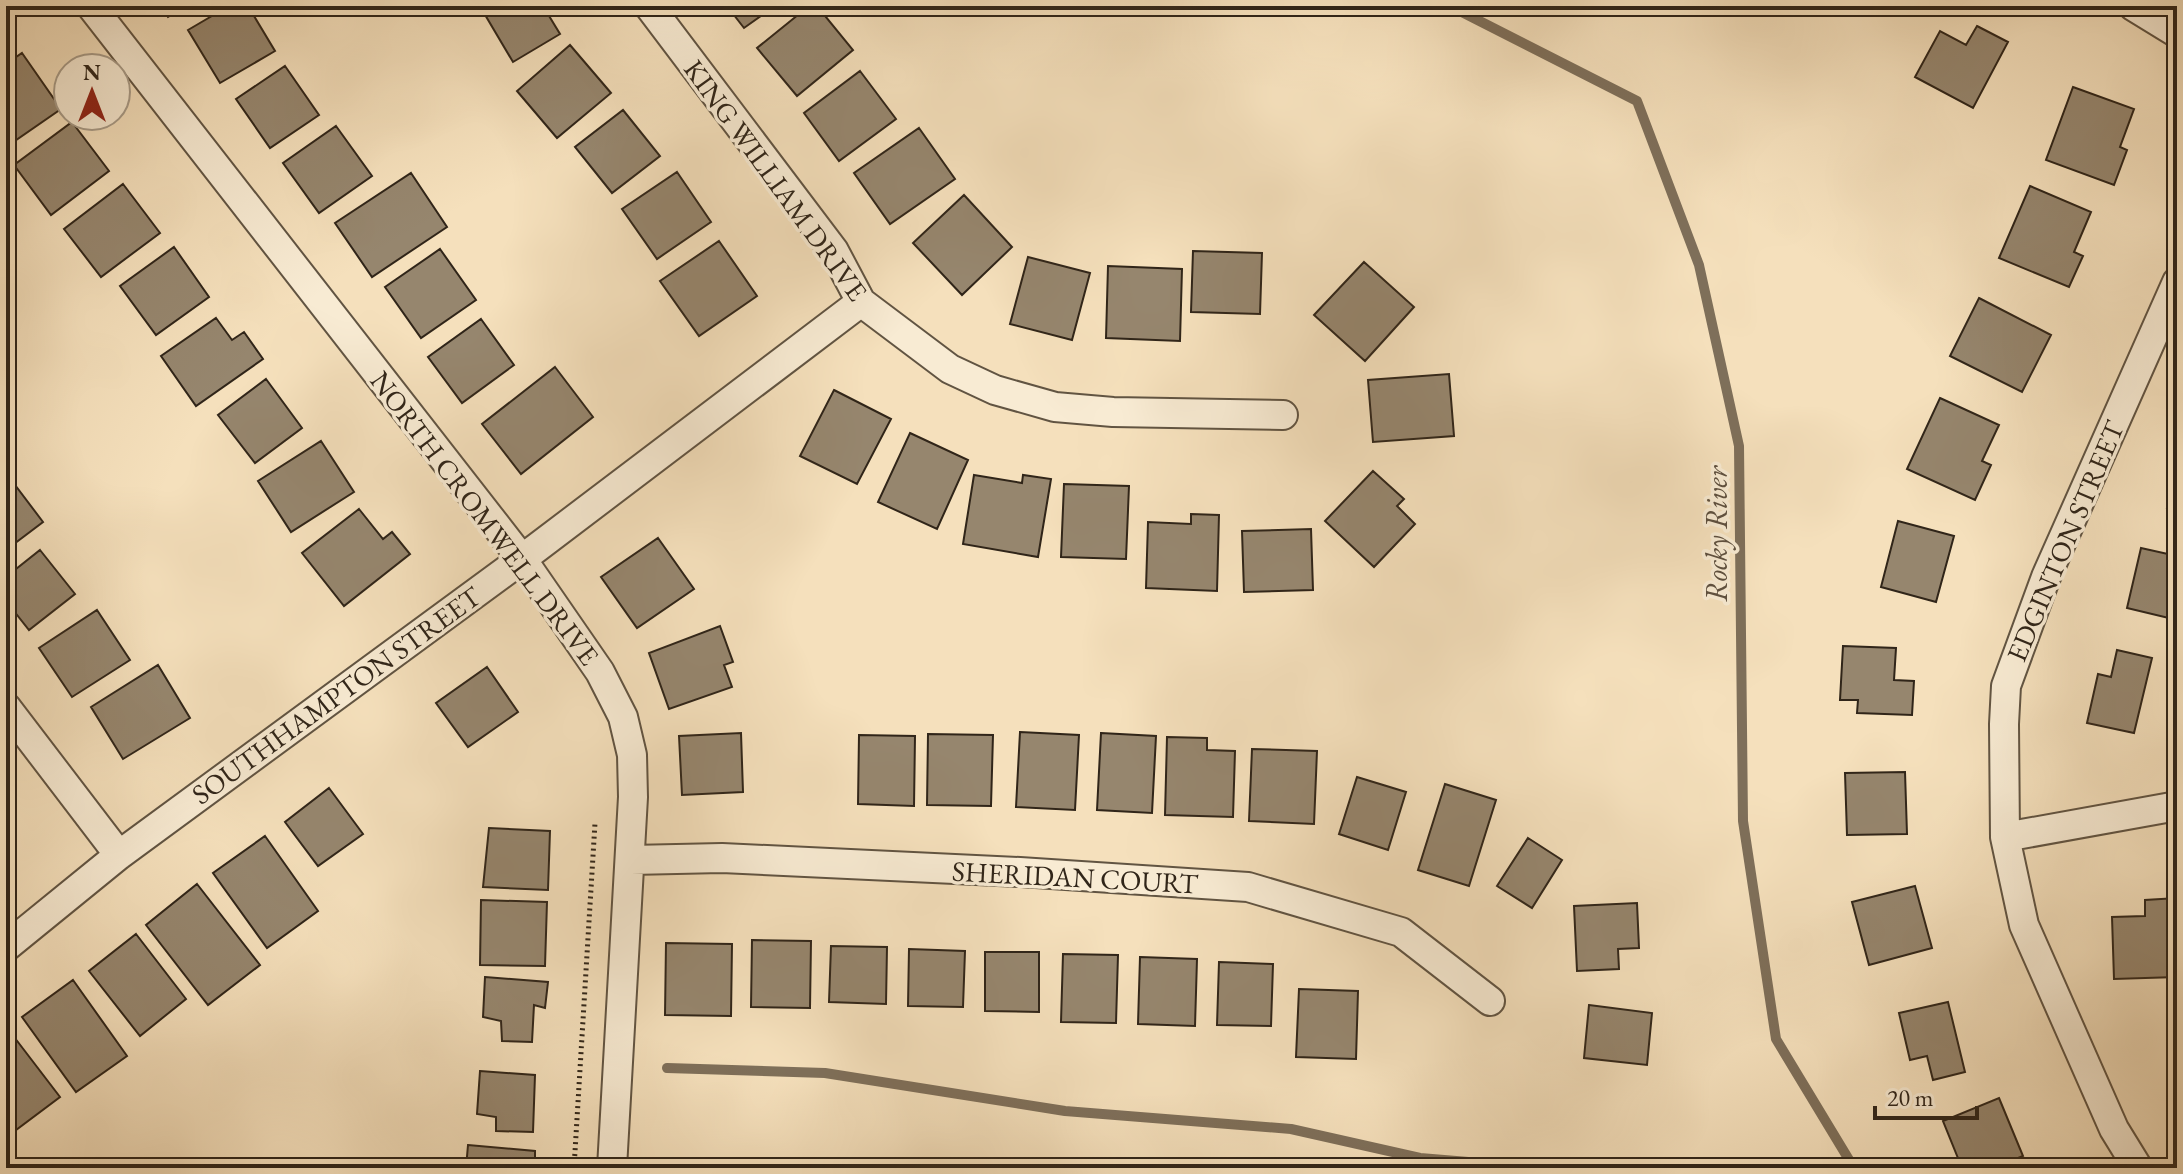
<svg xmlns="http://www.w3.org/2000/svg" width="2183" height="1174" viewBox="0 0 2183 1174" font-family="'EB Garamond',serif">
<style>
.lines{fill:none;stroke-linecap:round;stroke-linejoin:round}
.stream{stroke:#7e6f5a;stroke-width:10}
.building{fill:#96866e;stroke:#302519;stroke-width:2}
.street-casing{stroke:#615442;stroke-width:32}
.path{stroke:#302519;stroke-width:5;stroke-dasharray:2 4;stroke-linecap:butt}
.street{stroke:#f8ebd3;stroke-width:28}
.labels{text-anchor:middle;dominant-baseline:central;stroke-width:7;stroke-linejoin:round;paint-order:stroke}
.street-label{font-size:28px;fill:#302519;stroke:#f8ebd3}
.water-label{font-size:30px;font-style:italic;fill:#5e503f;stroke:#f8ebd3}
</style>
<rect width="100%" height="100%" fill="#f5e0bc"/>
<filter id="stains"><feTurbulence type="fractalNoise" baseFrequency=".0025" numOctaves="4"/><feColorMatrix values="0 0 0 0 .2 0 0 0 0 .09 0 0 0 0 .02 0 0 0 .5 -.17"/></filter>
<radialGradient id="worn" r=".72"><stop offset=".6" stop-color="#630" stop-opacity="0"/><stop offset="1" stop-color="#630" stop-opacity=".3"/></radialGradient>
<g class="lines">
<path class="stream" d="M1450,6l187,95 62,164 40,181 4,375 33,218 78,129
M667,1068l158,5 240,38 226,18 129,29 121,10"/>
</g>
<path class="building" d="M161,6h25l-18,11z
M229,6h19l27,45 -55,32 -32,-53z
M496,6h47l17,28 -47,28 -29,-49z
M727,6h48l-31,22z
M809,6h8l36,44 -56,46 -40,-48z
M1977,26l31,16 -35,66 -58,-31 25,-46 26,14z
M570,45l41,48 -54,45 -40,-47z
M22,53l39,56 -55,38v-83z
M285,66l34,49 -49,33 -34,-49z
M860,71l36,48 -57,42 -35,-48z
M2073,87l61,22 -14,38 7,3 -13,35 -68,-25z
M623,110l37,46 -48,37 -37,-46z
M72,122l37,49 -58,44 -37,-50z
M336,126l36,50 -53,37 -36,-50z
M919,128l36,51 -65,45 -36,-51z
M677,172l34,50 -54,37 -35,-50z
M411,173l36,54 -75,50 -37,-54z
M123,184l37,49 -59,44 -37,-48z
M2030,186l61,26 -17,40 9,4 -14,31 -70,-29z
M964,195l48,52 -50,48 -49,-52z
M719,241l38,55 -58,40 -39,-55z
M174,247l35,50 -53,38 -36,-49z
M440,249l36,51 -55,38 -36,-51z
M1193,251l69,2 -2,61 -69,-2z
M1028,257l62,16 -18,67 -62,-16z
M1364,262l50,45 -49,54 -51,-46z
M1108,266l74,3 -2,72 -74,-3z
M1979,298l72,37 -29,57 -72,-36z
M216,318l16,22 12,-8 19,27 -67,47 -35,-50z
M481,319l33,46 -52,38 -34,-46z
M555,367l38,50 -72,57 -39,-50z
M1449,374l5,62 -81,6 -5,-62z
M266,379l36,49 -47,35 -37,-48z
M834,390l57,29 -34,65 -57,-28z
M1940,398l59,27 -17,36 9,4 -16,35 -68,-31z
M910,433l58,27 -31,69 -59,-27z
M321,441l33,51 -63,40 -33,-51z
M2174,470l3,1v39l-10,-2z
M1373,471l31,28 -7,7 18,18 -41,43 -49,-46z
M6,473l37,49 -37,28z
M974,475l48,8 1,-8 28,4 -13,78 -75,-13z
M1064,484l65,2 -3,73 -65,-2z
M359,509l24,30 9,-7 18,22 -66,52 -42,-53z
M1191,514l28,1 -2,76 -71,-3 2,-66 43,2z
M1898,521l56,15 -18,66 -55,-15z
M1311,529l2,61 -69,2 -2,-61z
M658,538l36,51 -57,39 -36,-51z
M2141,548l36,8v64l-50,-12z
M40,550l35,44 -46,36 -23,-29v-24z
M97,610l33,50 -58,37 -33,-49z
M720,626l13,36 -9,3 8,22 -63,22 -20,-56z
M1843,646l53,2 -2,32 20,1 -2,34 -55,-2 1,-13h-18z
M2117,650l35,8 -18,75 -47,-10 11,-49 13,3z
M158,665l32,53 -67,41 -32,-52z
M487,667l31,45 -50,35 -32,-44z
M1020,732l59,3 -4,75 -59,-3z
M741,733l2,59 -61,3 -3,-59z
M1101,733l55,3 -4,77 -55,-3z
M928,734l65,1 -2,71 -64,-1z
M859,735l56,1 -1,70 -56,-2z
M1167,737l40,1v12l28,1 -2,66 -68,-2z
M1252,749l65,2 -3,73 -65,-3z
M1905,772l2,62 -60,1 -2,-62z
M1357,777l49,15 -18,58 -49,-16z
M1445,784l51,16 -27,86 -51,-16z
M329,788l34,46 -45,32 -33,-44z
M489,828l61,3 -2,59 -65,-3z
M265,836l53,75 -51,37 -54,-75z
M1528,838l34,22 -30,48 -35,-22z
M197,884l63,81 -52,40 -62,-80z
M1915,886l17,62 -63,17 -17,-63z
M2177,898v79l-63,2 -2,-62 33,-1v-16z
M481,900l66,2 -2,64 -65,-1z
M1637,903l2,45 -21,1 1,20 -42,2 -3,-65z
M136,934l50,65 -46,37 -51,-65z
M752,940l59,1 -1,67 -59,-1z
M666,943l66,1 -1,72 -66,-1z
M831,946l56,1 -1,57 -57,-2z
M909,949l56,2 -2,56 -55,-1z
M985,952h54v60l-54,-1z
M1063,954l55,1 -2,68 -55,-1z
M1140,957l57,2 -2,67 -57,-2z
M1219,962l54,2 -2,62 -54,-1z
M485,977l63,5 -3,26 -11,-3 -2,37 -30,-1 -1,-20 -18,-4z
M73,980l54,76 -51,36 -54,-75z
M1299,989l59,2 -2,68 -60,-2z
M1948,1002l17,70 -32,8 -6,-24 -17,4 -11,-47z
M1589,1005l63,8 -5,52 -63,-7z
M8,1029l52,68 -52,39 -2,-3v-102z
M480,1071l55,4 -2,57 -37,-1v-14l-19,-3z
M1999,1098l24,58 -29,12h-32l-19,-47z
M468,1145l67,6v17h-69z"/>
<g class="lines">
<g class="street-casing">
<path id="street" d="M91,6l431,553 78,113 23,45 9,38 1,42 -21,371
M649,6l185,245 27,51 89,67 45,21 60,17 58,5 170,3
M2133,6l44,27
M6,707l113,148
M2005,837l172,-31
M631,860l91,-2 298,14 228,15 153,45 89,69
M6,947l113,-92 403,-296 339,-257
M2138,1168l-24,-39 -90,-204 -19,-88 -1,-113 2,-38 40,-109 131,-295"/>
</g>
<path class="path" d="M574,1168l21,-345"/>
<use href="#street" class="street"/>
</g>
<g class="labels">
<g class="street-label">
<text transform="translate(776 180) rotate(54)">KING WILLIAM DRIVE</text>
<text transform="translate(485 518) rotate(53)">NORTH CROMWELL DRIVE</text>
<text transform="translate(2065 541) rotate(-67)">EDGINTON STREET</text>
<text transform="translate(336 695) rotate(-36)">SOUTHHAMPTON STREET</text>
<text transform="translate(1075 877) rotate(3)">SHERIDAN COURT</text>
</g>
<g class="water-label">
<text transform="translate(1716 534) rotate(-90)">Rocky River</text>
</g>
</g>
<rect width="2183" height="1174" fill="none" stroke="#f5e0bc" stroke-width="32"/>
<rect x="8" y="8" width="2167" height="1158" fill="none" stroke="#302519" stroke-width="4"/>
<rect x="16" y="16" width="2151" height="1142" fill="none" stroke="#302519" stroke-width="2"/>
<g transform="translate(92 92)"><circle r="38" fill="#f8ebd3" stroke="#a89c89" stroke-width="2"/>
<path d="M0-6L14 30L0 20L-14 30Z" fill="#8f2418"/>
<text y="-12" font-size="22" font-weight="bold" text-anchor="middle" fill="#302519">N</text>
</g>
<path d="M1875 1106v12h102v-12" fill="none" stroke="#302519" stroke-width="4"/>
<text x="1887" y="1106" font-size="24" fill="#302519" stroke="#f8ebd3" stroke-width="6" paint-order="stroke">20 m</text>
<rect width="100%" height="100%" filter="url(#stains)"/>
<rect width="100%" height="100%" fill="url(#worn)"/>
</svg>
